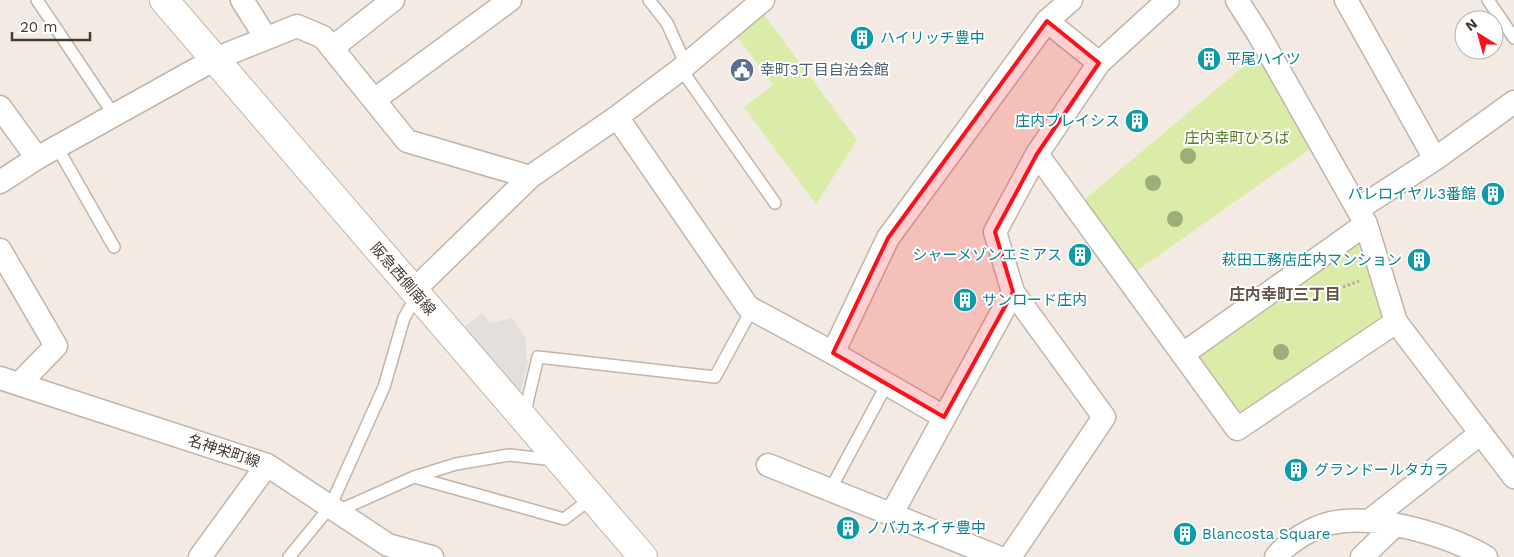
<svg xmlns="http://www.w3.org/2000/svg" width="1514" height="557" viewBox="0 0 1514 557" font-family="'Work Sans','Noto Sans JP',sans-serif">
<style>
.green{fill:#daeca8}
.parking{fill:#e3dfdc}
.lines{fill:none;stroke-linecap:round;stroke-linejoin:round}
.service-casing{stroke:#c2b4a8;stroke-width:14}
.minor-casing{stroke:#c2b4a8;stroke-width:25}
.tertiary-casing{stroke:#c2b4a8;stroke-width:30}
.path{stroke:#c2aa95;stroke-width:3;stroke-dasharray:2.5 2.5;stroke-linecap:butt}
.service{stroke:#fff;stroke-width:11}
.minor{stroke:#fff;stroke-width:22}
.tertiary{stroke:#fff;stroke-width:28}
.tree{fill:#9cae79}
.marked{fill:#ff0f19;fill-opacity:0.2;stroke:#ff0f19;stroke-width:4;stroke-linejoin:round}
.labels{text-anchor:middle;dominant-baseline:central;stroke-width:4;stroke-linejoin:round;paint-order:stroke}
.culture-label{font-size:15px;fill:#0d838f;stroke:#fff;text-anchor:start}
.service-label{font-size:15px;fill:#4e5e75;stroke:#fff;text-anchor:start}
.park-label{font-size:15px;fill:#557c22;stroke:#fff}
.street-label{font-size:15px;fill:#463b33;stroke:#fff}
.neighbourhood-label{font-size:16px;font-weight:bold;fill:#695649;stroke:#fff}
</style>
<rect width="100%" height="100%" fill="#f3ebe3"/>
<path class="green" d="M762,12l95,128 -41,64 -72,-97 29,-22 -39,-53z
M1257,55l54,93 -176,124 -51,-72z
M1360,242l6,2 20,70 -149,100 -40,-55z"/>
<path class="parking" d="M482,313l8,10 22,-5 14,21v19l2,3 -8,34 -57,-67z"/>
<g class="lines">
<g class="service-casing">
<path id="service" d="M37,0l77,115
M649,0l18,23 19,42
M1488,0l26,38
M681,69l94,134
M57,147l57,100
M524,416l14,-59 177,20 37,-68
M414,477l150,42 28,-21
M830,490l57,-106
M338,511l76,-34 42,-13 53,-9 46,5
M289,557l41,-50 54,-120 20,-69 13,-23"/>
</g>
<g class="minor-casing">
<path id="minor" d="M242,0l24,38
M1237,0l22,35 107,189 30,98 118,155
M1346,0l89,159
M1047,21l52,42
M332,48l61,-48
M374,100l136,-100
M0,107l37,51
M617,117l131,190 85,46
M1037,154l200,275 159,-107
M0,182l37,-24 178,-99 82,-33 26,11 84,104 123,36
M1358,209l77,-50 79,-57
M0,250l56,96 -37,38
M413,291l117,-114 87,-60 64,-48 82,-69
M1183,354l183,-130
M0,378l267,87 121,80 44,12
M944,417l-111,-64 55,-115 159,-217 24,-21
M768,465l230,92
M891,515l122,-223
M1369,521l112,-88
M200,557l67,-92
M1010,557l94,-140 -91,-125 -18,-60 42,-78 62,-91 69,-63
M1276,557c12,-15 35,-29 55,-34 44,-10 117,12 155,34
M1362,557l33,-32"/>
</g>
<g class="tertiary-casing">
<path id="tertiary" d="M164,0l479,557"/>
</g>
<path class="path" d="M1343,287l16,-6"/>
<use href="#service" class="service"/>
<use href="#minor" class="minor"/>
<use href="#tertiary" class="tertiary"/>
</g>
<g class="tree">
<circle cx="1188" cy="156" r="8"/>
<circle cx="1153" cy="183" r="8"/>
<circle cx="1175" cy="219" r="8"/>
<circle cx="1281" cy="352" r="8"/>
</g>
<path class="marked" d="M1047,21l52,42 -62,91 -42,78 18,60 -69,125 -111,-64 55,-115z"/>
<defs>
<g id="building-disc" transform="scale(1.25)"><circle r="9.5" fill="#0f9aa8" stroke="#fff"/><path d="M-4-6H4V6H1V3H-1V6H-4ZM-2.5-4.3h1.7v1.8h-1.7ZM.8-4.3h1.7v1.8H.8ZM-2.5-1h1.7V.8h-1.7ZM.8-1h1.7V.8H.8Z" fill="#fff"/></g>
<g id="civic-disc" transform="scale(1.25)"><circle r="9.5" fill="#5c6f8a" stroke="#fff"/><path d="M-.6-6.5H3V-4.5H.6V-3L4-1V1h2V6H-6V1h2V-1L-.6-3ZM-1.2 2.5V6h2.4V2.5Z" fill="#fff"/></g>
</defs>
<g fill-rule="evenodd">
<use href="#building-disc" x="862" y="38"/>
<use href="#building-disc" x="1209" y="59"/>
<use href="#civic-disc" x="742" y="70"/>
<use href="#building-disc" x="1137" y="121"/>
<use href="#building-disc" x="1493" y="194"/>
<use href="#building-disc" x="1080" y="255"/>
<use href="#building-disc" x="1419" y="260"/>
<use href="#building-disc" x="965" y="300"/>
<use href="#building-disc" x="1296" y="470"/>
<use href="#building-disc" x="848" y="528"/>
<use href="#building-disc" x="1185" y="534"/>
</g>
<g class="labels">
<g class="culture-label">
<text x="880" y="38">ハイリッチ豊中</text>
<text x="1226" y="59">平尾ハイツ</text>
<text x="1120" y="121" text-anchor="end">庄内ブレイシス</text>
<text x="1476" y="194" text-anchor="end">パレロイヤル3番館</text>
<text x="1062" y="255" text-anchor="end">シャーメゾンエミアス</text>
<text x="1402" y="260" text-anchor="end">萩田工務店庄内マンション</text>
<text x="982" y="300">サンロード庄内</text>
<text x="1314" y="470">グランドールタカラ</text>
<text x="866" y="528">ノバカネイチ豊中</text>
<text x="1202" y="534">Blancosta Square</text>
</g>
<g class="service-label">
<text x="760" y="70">幸町3丁目自治会館</text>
</g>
<g class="park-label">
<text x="1237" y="138">庄内幸町ひろば</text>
</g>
<g class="street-label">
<text transform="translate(403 279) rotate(49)">阪急西側南線</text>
<text transform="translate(224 451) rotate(18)">名神栄町線</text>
</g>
<g class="neighbourhood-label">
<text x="1285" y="294">庄内幸町三丁目</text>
</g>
</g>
<g transform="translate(1479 35) rotate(323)"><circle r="24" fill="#ffffff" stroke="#b5b1ad"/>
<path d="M0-4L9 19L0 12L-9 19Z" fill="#ff0f19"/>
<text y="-8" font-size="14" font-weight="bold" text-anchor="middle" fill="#463b33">N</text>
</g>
<path d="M12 32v8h78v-8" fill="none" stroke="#463b33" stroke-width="2.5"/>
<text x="20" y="32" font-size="15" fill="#463b33" stroke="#ffffff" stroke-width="4" paint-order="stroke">20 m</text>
</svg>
